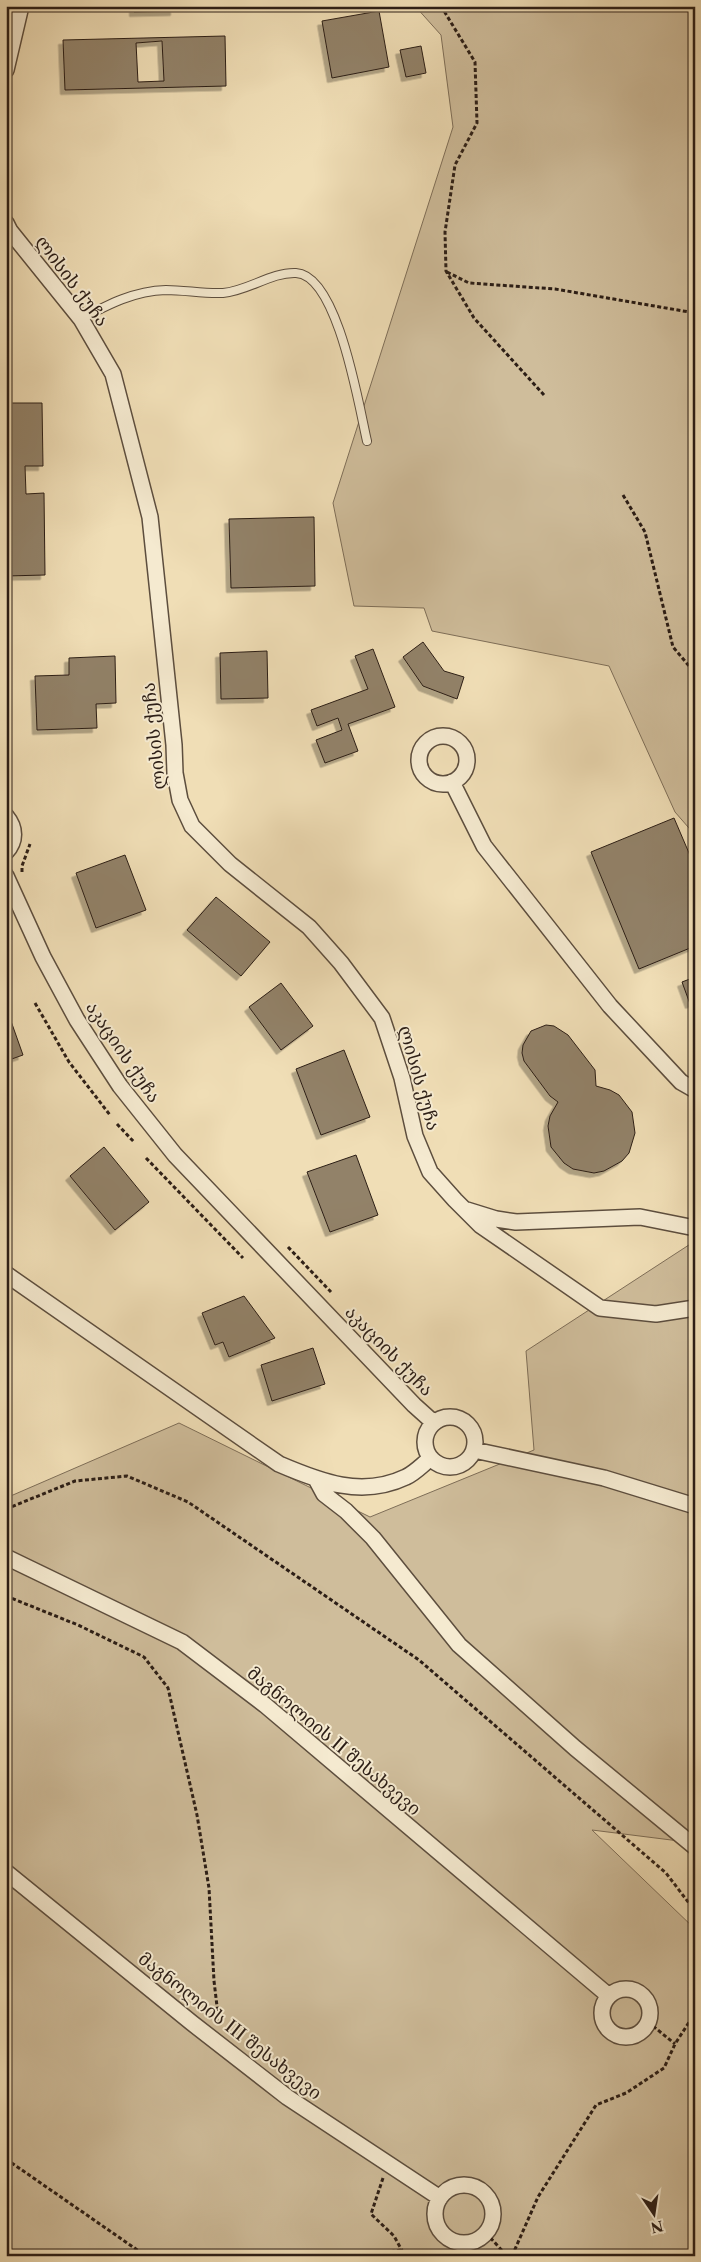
<svg xmlns="http://www.w3.org/2000/svg" width="701" height="2262" viewBox="0 0 701 2262" font-family="'Libre Caslon Text','Noto Serif Georgian',serif">
<style>
.green{fill:#cfbd9b;stroke:#7e6e58}
.building{fill:#928269;stroke:#2c1e16;fill-rule:evenodd;filter:url(#shadow)}
.lines{fill:none;stroke-linecap:round;stroke-linejoin:round}
.service-casing{stroke:#5d4e3e;stroke-width:10}
.minor-casing{stroke:#5d4e3e;stroke-width:18}
.path{stroke:#2c1e16;stroke-width:3;stroke-dasharray:4 2.5;stroke-linecap:butt}
.service{stroke:#f5ead0;stroke-width:8}
.minor{stroke:#f5ead0;stroke-width:15}
.labels{text-anchor:middle;dominant-baseline:central;stroke-width:4;stroke-linejoin:round;paint-order:stroke}
.street-label{font-size:18px;fill:#2c1e16;stroke:#f5ead0}
</style>
<defs>
<filter id="shadow"><feDropShadow dx="-4.5" dy="4.5" stdDeviation="0" flood-color="#0004"/></filter>
</defs>
<rect width="100%" height="100%" fill="#f0deb6"/>
<filter id="stains"><feTurbulence type="fractalNoise" baseFrequency=".004" numOctaves="4"/><feColorMatrix values="0 0 0 0 .2 0 0 0 0 .09 0 0 0 0 .02 0 0 0 .5 -.17"/></filter>
<radialGradient id="worn" r=".72"><stop offset=".6" stop-color="#630" stop-opacity="0"/><stop offset="1" stop-color="#630" stop-opacity=".3"/></radialGradient>
<path class="green" d="M415,6h280v829l-20,-23 -66,-146 -177,-35 -8,-23 -70,-2 -21,-103 120,-376 -12,-92z
M695,1241v602l-103,-13 103,99v327h-689v-758l173,-75 191,94 164,-67 -8,-99z"/>
<path class="building" d="M134,6h41v5l-41,1z
M379,11l10,56 -57,11 -10,-57z
M225,36l1,50 -161,4 -2,-50zM162,41l2,40 -26,1 -2,-39z
M421,46l5,27 -20,4 -6,-27z
M6,403h36l1,63h-18l1,28 18,-1 1,82 -39,1v-82h4l-1,-28h-3z
M314,517l1,69 -84,2 -2,-69z
M423,642l21,29 20,6 -7,22 -34,-13 -20,-29z
M373,649l22,58 -47,17 10,27 -33,12 -9,-23 26,-10 -4,-12 -21,8 -6,-16 57,-21 -13,-33z
M267,651l1,47 -47,1 -1,-46z
M115,656l1,47 -20,1 1,24 -60,2 -2,-54 34,-1v-17z
M674,818l21,49v79l-56,23 -48,-117z
M125,855l21,55 -50,18 -20,-55z
M216,897l54,45 -29,34 -54,-46z
M695,977v25l-5,2 -8,-22z
M281,983l32,43 -32,24 -32,-43z
M6,1007l17,48 -17,6z
M546,1025l8,1 14,9 27,35 1,16 14,4 9,5 13,17 3,21 -6,20 -7,8 -18,10 -10,2 -21,-4 -9,-6 -13,-16 -3,-21 2,-10 8,-14 -8,-6 -26,-35 -2,-8 1,-8 8,-14z
M344,1050l26,67 -49,18 -25,-66z
M104,1147l45,55 -34,28 -45,-54z
M356,1155l22,60 -48,17 -23,-60z
M244,1296l31,42 -46,19 -6,-15 -8,3 -13,-32z
M313,1348l12,36 -53,17 -11,-36z"/>
<g class="lines">
<g class="service-casing">
<path id="service" d="M81,319c28,-15 53,-28 85,-29 19,0 38,4 57,3 25,-2 48,-21 73,-20 42,2 63,134 71,168"/>
</g>
<g class="minor-casing">
<path id="minor" d="M6,70l15,-64
M6,223l4,8 71,88 32,55 37,143 24,228 1,28 5,27 12,26 38,38 79,63 32,36 41,55 20,60 13,58 15,36 25,28 25,25 120,83 56,6 39,-6
M419 760a24 24 0 1 1 48 0a24 24 0 1 1-48 0Z
M452,782l32,64 126,160 71,76 14,8
M6,816c10,12 10,25 0,36
M6,876l37,81 34,63 43,66 55,69 239,250 20,18
M467,1210l29,9 20,3 124,-5 55,11
M6,1274l273,190c42,18 83,34 127,13 9,-4 17,-13 25,-19
M425 1442a25 25 0 1 1 50 0a25 25 0 1 1-50 0Z
M474,1450l130,28 91,28
M317,1481l7,13 22,17 27,27 86,107 116,103 120,99
M6,1557l176,85 83,63 344,291
M6,1872l186,151 95,74 153,101
M602 2013a24 24 0 1 1 48 0a24 24 0 1 1-48 0Z
M435 2214a29 29 0 1 1 58 0a29 29 0 1 1-58 0Z"/>
</g>
<path class="path" d="M441,6l34,56 2,61 -22,42 -10,67 1,39 28,47 70,77
M447,272l22,11 86,6 140,24
M623,495l22,37 28,115 22,26
M22,872v-6l8,-22
M35,1003l34,59 41,53
M117,1124l17,18
M146,1158l97,100
M288,1247l43,45
M6,1509l69,-28 52,-5 61,26 231,158 247,213 29,38
M6,1596l72,29 66,32 24,31 29,127 12,73 5,93 5,42
M648,2022l27,22
M6,2159l140,97
M383,2178l-12,36 23,22 11,20
M486,2233l21,23
M6,2247l13,9
M365,2256l36,-6
M512,2256l26,-59 58,-92 30,-12 38,-25 11,-24 20,-31"/>
<use href="#service" class="service"/>
<use href="#minor" class="minor"/>
</g>
<g class="labels">
<g class="street-label">
<text transform="translate(72 281) rotate(53)">ლისის ქუჩა</text>
<text transform="translate(154 736) rotate(-96)">ლისის ქუჩა</text>
<text transform="translate(123 1052) rotate(56)">აკაციის ქუჩა</text>
<text transform="translate(419 1078) rotate(74)">ლისის ქუჩა</text>
<text transform="translate(389 1351) rotate(46)">აკაციის ქუჩა</text>
<text transform="translate(334 1741) rotate(40)">მაგნოლიის II შესახვევი</text>
<text transform="translate(230 2026) rotate(38)">მაგნოლიის III შესახვევი</text>
</g>
</g>
<rect width="701" height="2262" fill="none" stroke="#f0deb6" stroke-width="25"/>
<rect x="8" y="8" width="686" height="2247" fill="none" stroke="#2c1e16" stroke-width="2.5"/>
<rect x="12" y="12" width="676" height="2237" fill="none" stroke="#2c1e16"/>
<g transform="translate(654 2214) rotate(167)" stroke="#f5ead0" stroke-width="4" paint-order="stroke">
<path d="M0-4L9 19L0 12L-9 19Z" fill="#2c1e16"/>
<text y="-8" font-size="14" font-weight="bold" text-anchor="middle" fill="#2c1e16">N</text>
</g>
<rect width="100%" height="100%" filter="url(#stains)"/>
<rect width="100%" height="100%" fill="url(#worn)"/>
</svg>
